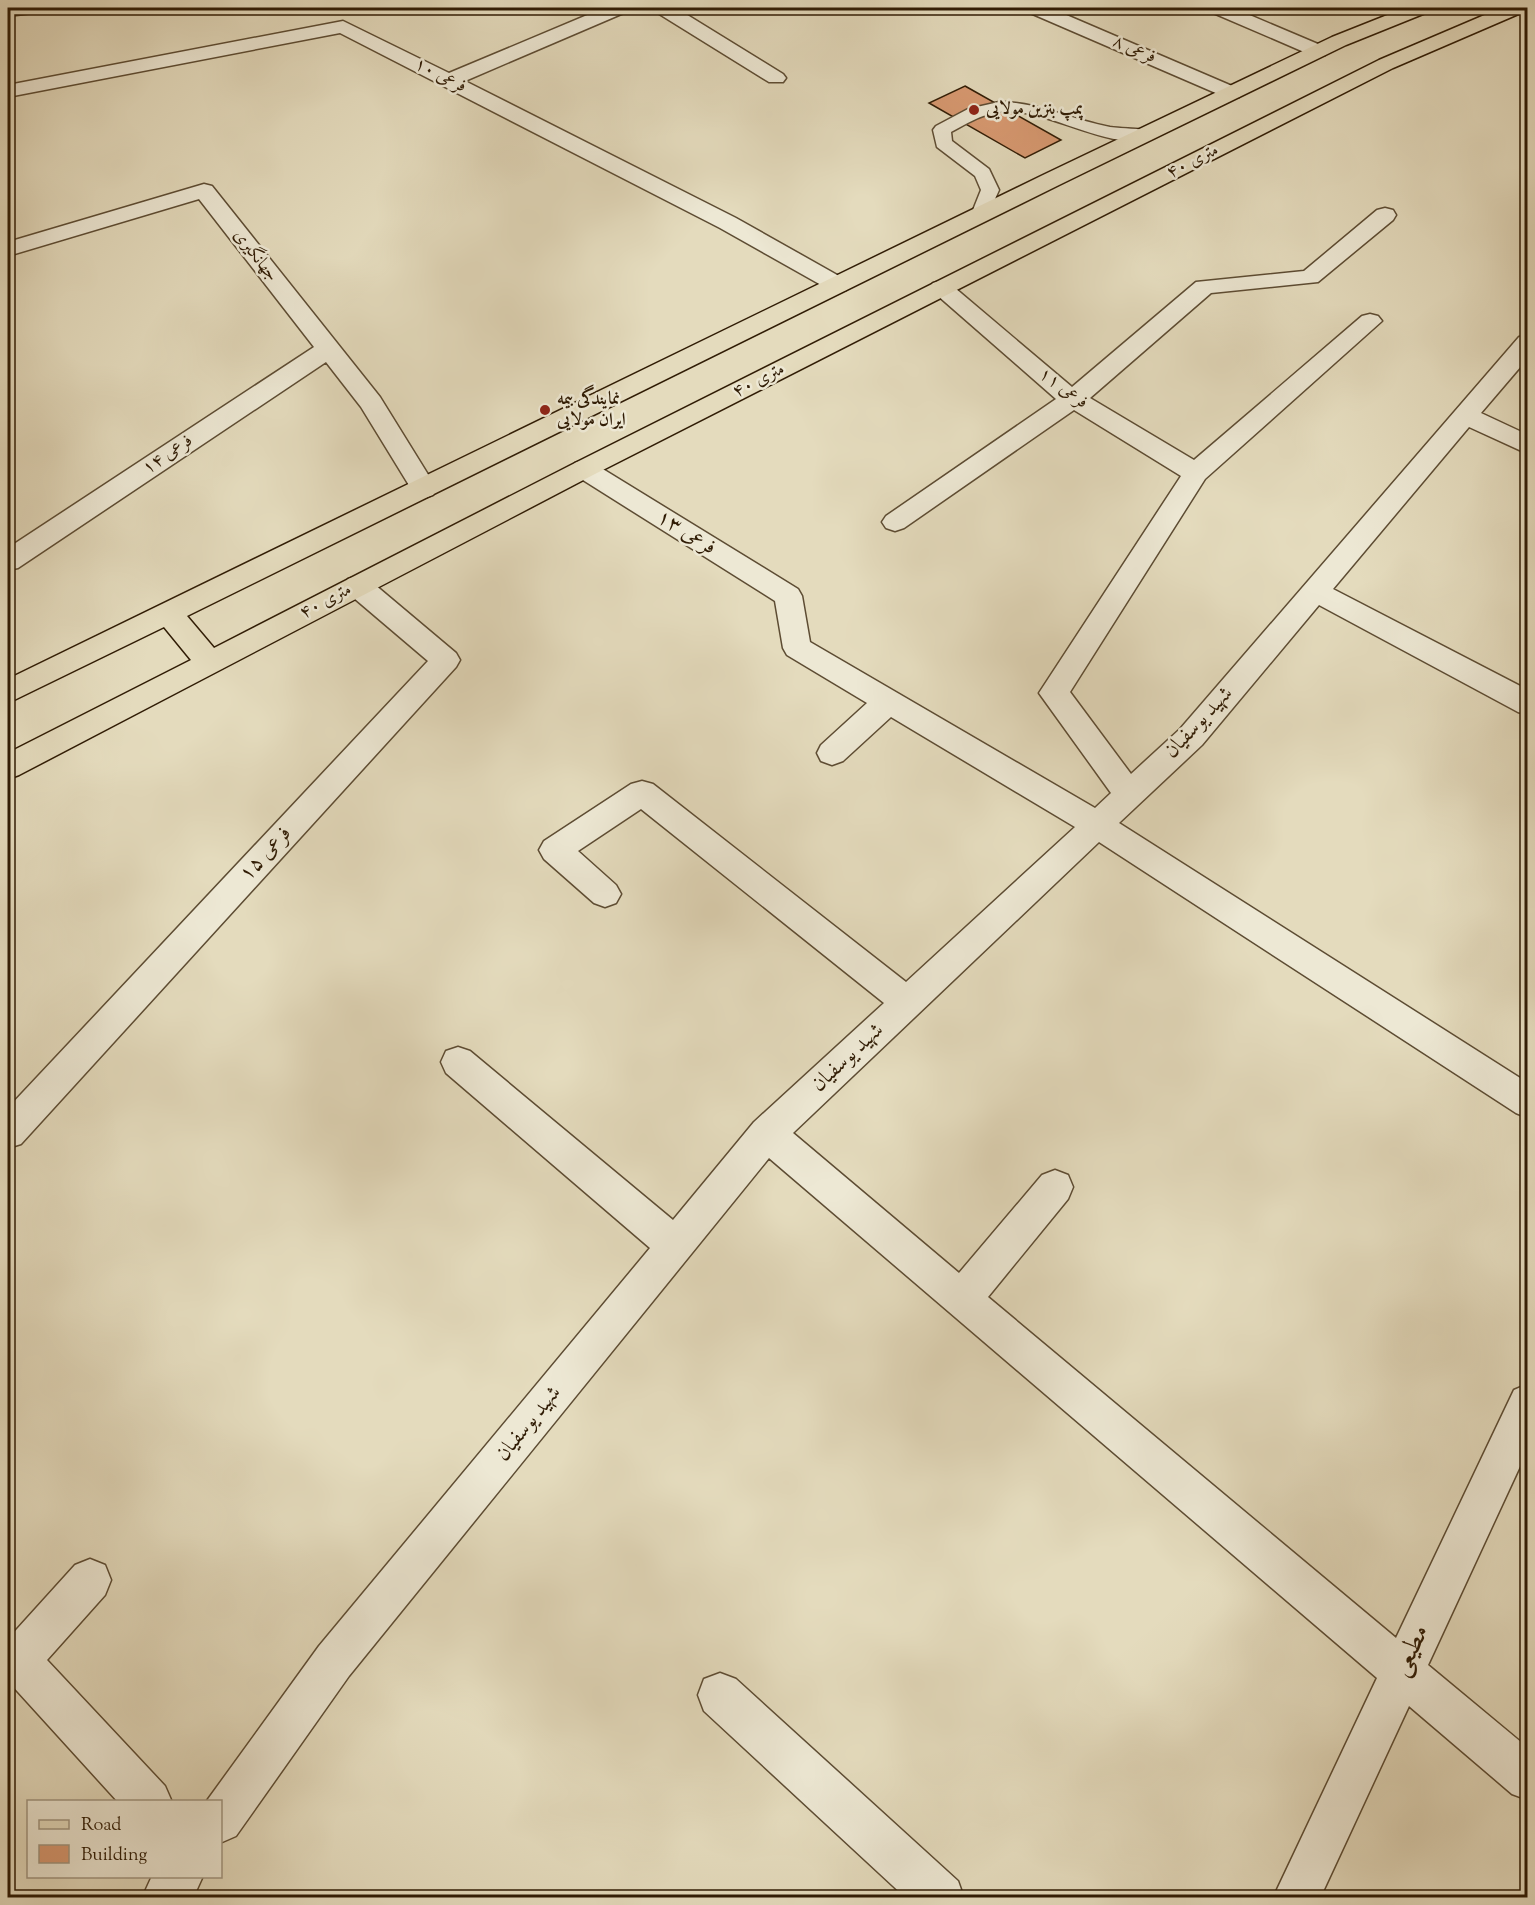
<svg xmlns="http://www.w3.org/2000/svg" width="1535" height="1905" viewBox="0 0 1535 1905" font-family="'Sorts Mill Goudy',Amiri,serif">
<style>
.building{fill:#d99a72;stroke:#301c05;stroke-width:1.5}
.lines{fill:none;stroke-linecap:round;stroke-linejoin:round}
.lane-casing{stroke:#5d4c33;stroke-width:3}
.street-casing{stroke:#5d4c33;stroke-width:3}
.primary-casing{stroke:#301c05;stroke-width:3}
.lane{fill:#ede8d4;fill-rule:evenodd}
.street{fill:#ede8d4;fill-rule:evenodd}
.primary{fill:#e4dbbd;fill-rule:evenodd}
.poi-dot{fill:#8f2418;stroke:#ede8d4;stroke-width:2}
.labels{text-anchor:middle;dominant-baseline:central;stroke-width:5;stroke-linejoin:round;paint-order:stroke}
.far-street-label{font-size:18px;fill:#301c05;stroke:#ede8d4}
.far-poi-label{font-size:18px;font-weight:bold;fill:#301c05;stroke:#ede8d4;text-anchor:start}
.street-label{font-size:21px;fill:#301c05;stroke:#ede8d4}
.near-street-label{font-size:26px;fill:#301c05;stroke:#ede8d4}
</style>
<rect width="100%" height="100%" fill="#e4dbbd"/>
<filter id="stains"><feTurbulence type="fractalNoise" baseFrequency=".00333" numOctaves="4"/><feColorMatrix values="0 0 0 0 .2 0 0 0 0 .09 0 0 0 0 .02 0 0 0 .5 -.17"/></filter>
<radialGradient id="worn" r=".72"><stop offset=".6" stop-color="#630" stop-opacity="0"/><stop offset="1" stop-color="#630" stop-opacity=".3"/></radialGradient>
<path class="building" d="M965,86l96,54 -36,18 -96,-55z"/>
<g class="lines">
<g class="lane-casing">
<path id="lane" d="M8,8h33l-8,5 -25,3z
M999,102c39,0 73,18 111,25 14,2 28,1 42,4l3,4 -3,4c-48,12 -108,-34 -154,-27 -18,3 -32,12 -47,20l1,9 37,28 10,21 -13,29h-12l-3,-4 10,-25 -6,-14 -38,-29 -4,-17 3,-4 32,-17z"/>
</g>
<g class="street-casing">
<path id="street" d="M604,8h25l-3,4 -161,69 271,137 110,62 4,5 -4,5 -8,2 -8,-2 -110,-62 -380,-195 -332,64v-12l335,-64 106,52z
M653,8h23l107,66 3,4 -3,4h-14l-113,-70z
M1025,8h25l189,81 3,4 -3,4h-14l-197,-85z
M1208,8h25l92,39 3,4 -3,4h-14l-100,-43z
M204,184l8,2 168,211 57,92 -4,6 -9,3 -9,-3 -54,-88 -35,-45 -308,206 -10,2v-22l306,-201 -115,-148 -191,57v-14z
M1385,208l8,2 3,5 -3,5 -75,62 -107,11 -121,105 104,62 168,-144 8,-2 8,2 4,5 -177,158 -135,213 61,82 49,-45 339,-392 9,-2v23l-47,55 47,22v19l-59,-27 -136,162 195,101v25l-10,-3 -199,-107 -117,140 -83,78 409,260v35l-12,-5 -417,-271 -306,291 166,140 83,-98 13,-5 13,5 5,12 -5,12 -80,98 408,341 118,-248 14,-6v65l-100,216 100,83v52l-16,-6 -103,-88 -89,192h-47l104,-220 -608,-520 -420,518 -113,160 -16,7v-41h-14l113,-156 331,-398 -204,-175 -5,-11 5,-11 12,-4 12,4 203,169 81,-98 130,-119 -243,-194 -63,42 38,34 5,9 -5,9 -11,4 -11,-4 -50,-44 -5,-9 5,-9 87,-57 11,-3 11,3 253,198 169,-155 -184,-110 -48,44 -11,4 -11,-4 -4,-8 4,-8 46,-42 -80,-48 -4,-7 -8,-47 -200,-126 -4,-6 4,-6 9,-3 9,3 205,126 4,7 8,46 285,166 16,-15 -72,-100 142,-217 -107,-66 -170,118 -9,3 -9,-3 -4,-6 4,-6 170,-117 -127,-111 4,-5 8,-2 8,2 123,104 124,-105 108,-11 73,-61z
M358,576l10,3 88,74 4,7 -4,7 -435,477 -13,4v-40l420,-447 -80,-68 -4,-7 4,-7z
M90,1559l15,6 6,15 -6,15 -58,65 118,126 7,16h-54l-110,-121v-42l67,-74z
M720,1673l16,6 222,202 6,17h-58l-202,-187 -6,-16 6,-16z
M152,1876h51l-10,22h-51z"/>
</g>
<g class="primary-casing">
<path id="primary" d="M1405,8h26l-3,4 -82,33 -287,140 -872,431 27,32 361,-185 804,-403 122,-52h25l-3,4 -130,56 -800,407 -574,300 -11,4v-26l183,-93 -27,-33 -156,76v-24l1035,-504 289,-138z"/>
</g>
<use href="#lane" class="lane"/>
<use href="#street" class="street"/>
<use href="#primary" class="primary"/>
</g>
<g class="poi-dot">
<circle cx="974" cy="110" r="6"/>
<circle cx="545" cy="410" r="6"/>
</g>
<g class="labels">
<g class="far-street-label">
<text transform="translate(1134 50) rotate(23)">فرعی ۸</text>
<text transform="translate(440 76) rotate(27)">فرعی ۱۰</text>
<text transform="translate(1193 162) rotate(-27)">۴۰ متری</text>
<text transform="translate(255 256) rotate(52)">جهانگیری</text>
<text transform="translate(759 381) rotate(-27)">۴۰ متری</text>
<text transform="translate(1063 389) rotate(36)">فرعی ۱۱</text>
<text transform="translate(168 455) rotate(-34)">فرعی ۱۴</text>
<text transform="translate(326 602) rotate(-28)">۴۰ متری</text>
</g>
<g class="far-poi-label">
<text x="986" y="110">پمپ بنزین مولایی</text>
<text x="557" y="400">نمایندگی بیمه<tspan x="557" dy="21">ایران مولایی</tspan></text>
</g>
<g class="street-label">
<text transform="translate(686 533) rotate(32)">فرعی ۱۳</text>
<text transform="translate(1199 723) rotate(-47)">شهید یوسفیان</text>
<text transform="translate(266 854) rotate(-47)">فرعی ۱۵</text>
<text transform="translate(848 1058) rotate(-43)">شهید یوسفیان</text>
<text transform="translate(529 1424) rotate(-51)">شهید یوسفیان</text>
</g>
<g class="near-street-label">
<text transform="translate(1411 1651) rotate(-65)">مطیعی</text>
</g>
</g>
<rect width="1535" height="1905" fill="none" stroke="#e4dbbd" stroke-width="30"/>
<rect x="9" y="9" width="1517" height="1887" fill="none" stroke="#301c05" stroke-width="3"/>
<rect x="15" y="15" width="1505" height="1875" fill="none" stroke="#301c05" stroke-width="1.5"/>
<rect x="27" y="1800" width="195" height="78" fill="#ede8d4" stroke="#a19681" stroke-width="1.5"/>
<rect x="39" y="1820" width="30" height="9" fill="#e4dbbd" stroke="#a19681" stroke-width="1.5"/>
<text x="81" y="1830" font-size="18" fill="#301c05">Road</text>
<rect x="39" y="1845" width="30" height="18" fill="#d99a72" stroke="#a19681" stroke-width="1.5"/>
<text x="81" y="1860" font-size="18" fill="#301c05">Building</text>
<rect width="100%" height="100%" filter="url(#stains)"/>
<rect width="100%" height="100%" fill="url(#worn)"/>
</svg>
